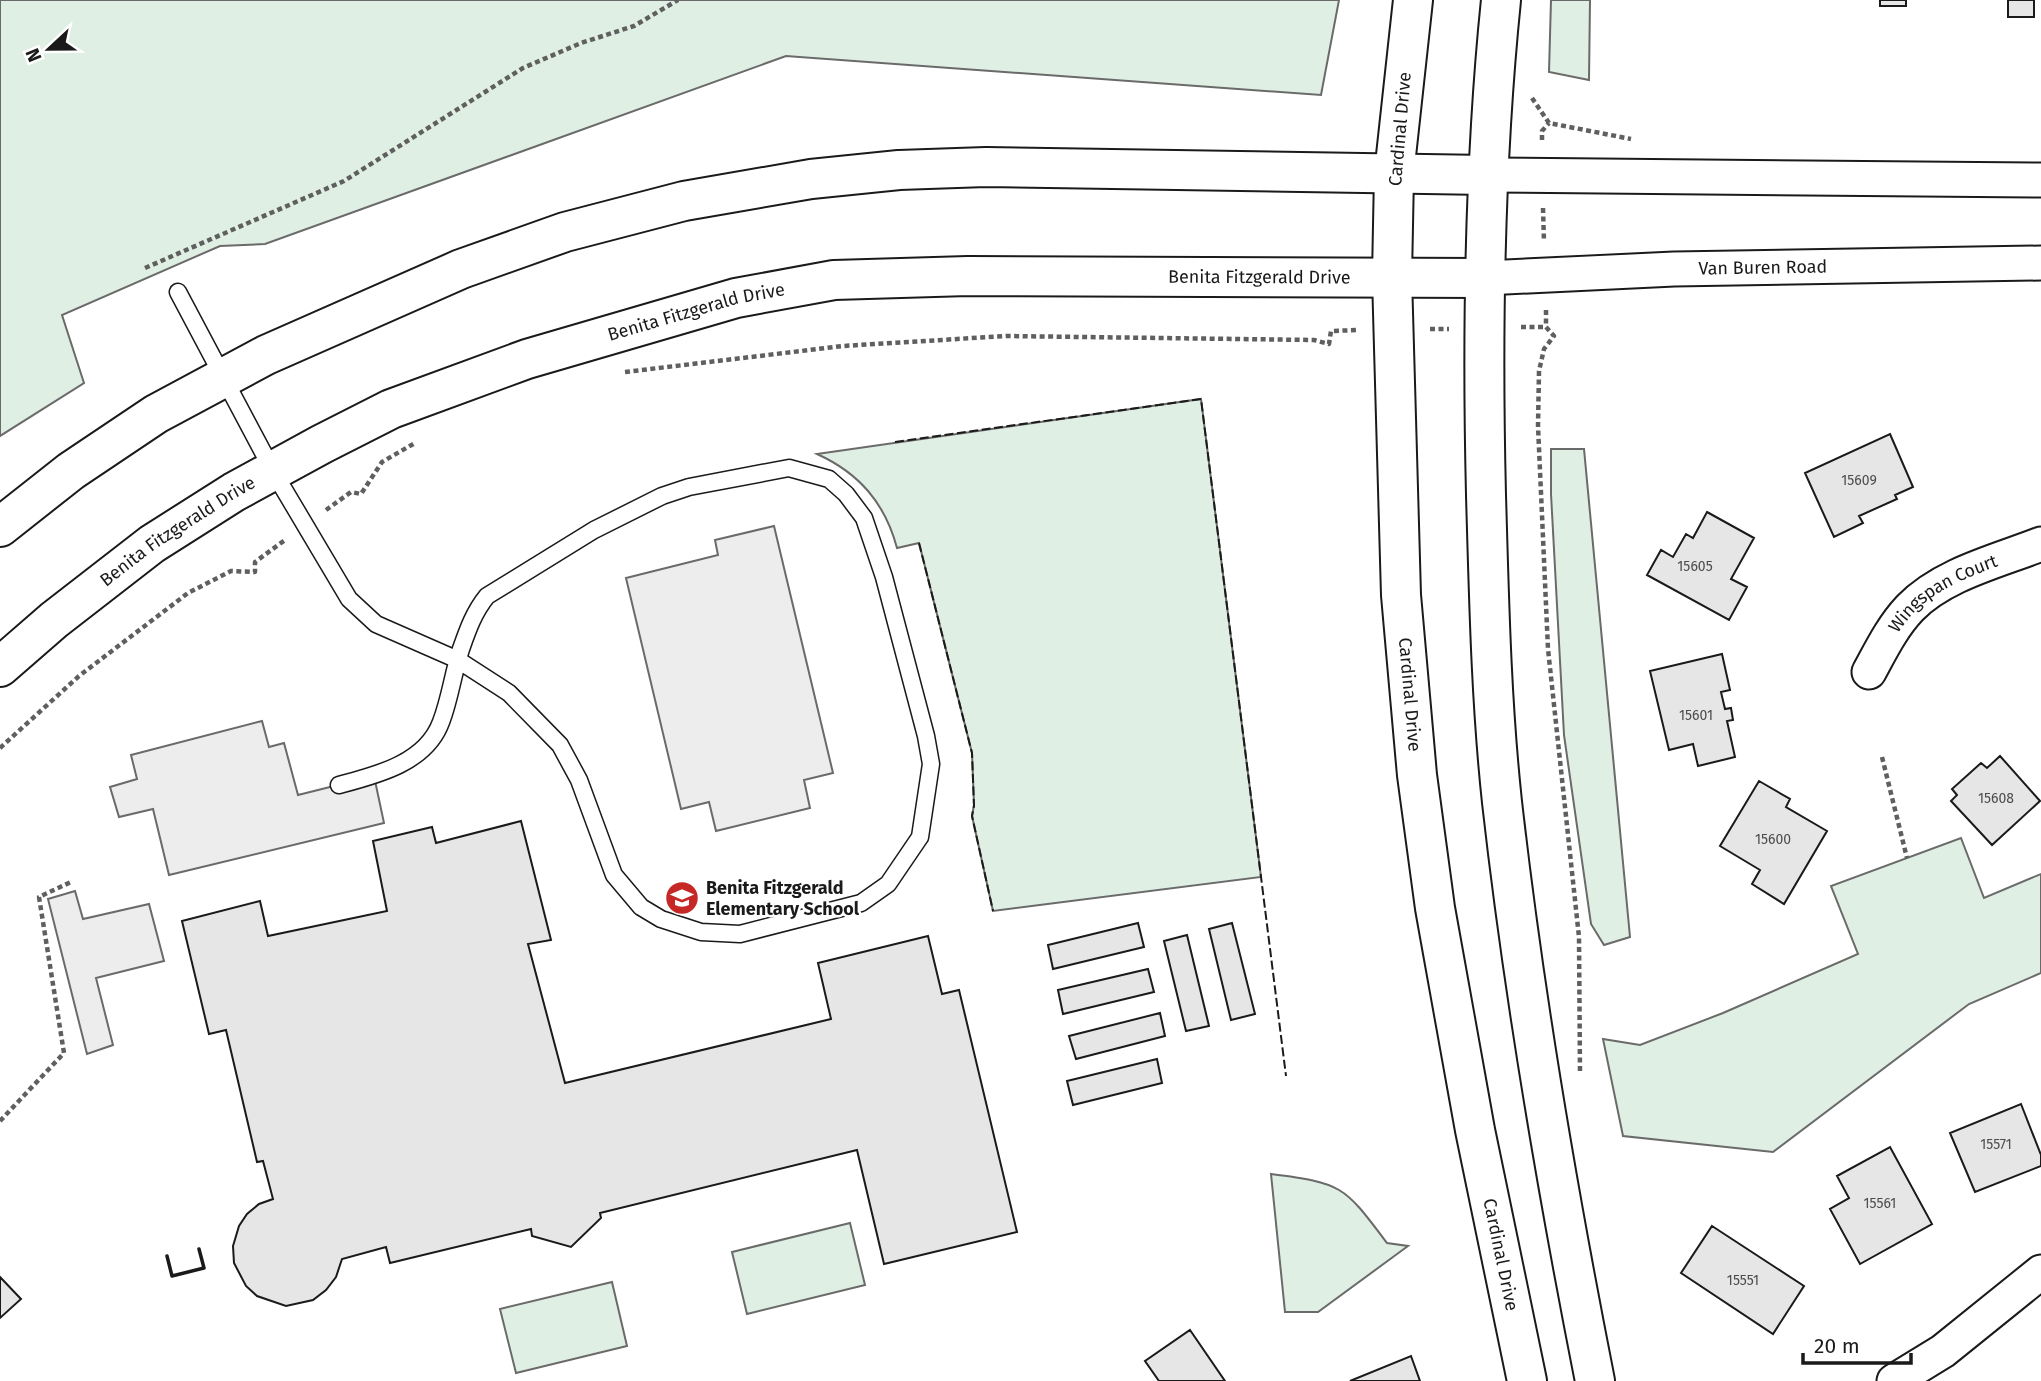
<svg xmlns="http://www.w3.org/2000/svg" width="2041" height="1381" viewBox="0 0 2041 1381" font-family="'Fira Sans',sans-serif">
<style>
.green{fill:#e0efe3;stroke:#6a6a6a;stroke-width:2}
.parking{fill:#ededed;stroke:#6a6a6a;stroke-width:2}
.building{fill:#e6e6e6;stroke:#1a1a1a;stroke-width:2}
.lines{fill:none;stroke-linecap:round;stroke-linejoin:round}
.lane-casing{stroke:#1a1a1a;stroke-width:19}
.street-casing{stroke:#1a1a1a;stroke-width:37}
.secondary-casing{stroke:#1a1a1a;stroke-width:42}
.path{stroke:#5f5f5f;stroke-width:4.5;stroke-dasharray:5 3.5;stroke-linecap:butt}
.lane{stroke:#fff;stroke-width:16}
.street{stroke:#fff;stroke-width:33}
.secondary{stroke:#fff;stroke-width:38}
.fence{stroke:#1a1a1a;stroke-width:2;stroke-dasharray:9 3.5;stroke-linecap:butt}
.wall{stroke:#1a1a1a;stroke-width:3.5}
.labels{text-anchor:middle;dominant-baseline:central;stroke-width:5;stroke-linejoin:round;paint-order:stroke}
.number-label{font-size:14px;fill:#4d4d4d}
.street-label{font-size:18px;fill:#1a1a1a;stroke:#fff}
.poi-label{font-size:18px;font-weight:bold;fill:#1a1a1a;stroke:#fff;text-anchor:start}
</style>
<rect width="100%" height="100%" fill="#fff"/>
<path class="green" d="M0,0h1339l-18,95 -535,-39 -521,188 -45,2 -158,69 22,68 -84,53z
M1551,0h39l-1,80 -40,-8z
M1201,399l60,478 -268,34 -21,-95 2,-11 -2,-52 -53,-210 -22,5c-12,-45 -38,-75 -80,-94z
M1551,449h33l46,488 -26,8 -13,-21 -27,-189 -13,-241z
M1961,838l23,60 57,-24v99l-72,31 -196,148 -150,-16 -20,-97 37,6 83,-32 135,-59 -27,-68z
M1271,1174c72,9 73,12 116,69l21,3 -90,66h-33z
M850,1223l15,62 -118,29 -15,-62z
M612,1282l15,64 -111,27 -16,-64z"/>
<path class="parking" d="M774,526l59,247 -29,7 6,28 -94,23 -7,-29 -28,7 -55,-231 92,-23 -3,-15z
M262,721l7,26 15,-4 14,52 76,-19 10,47 -215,52 -16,-66 -34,8 -9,-30 27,-8 -6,-24z
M75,891l8,28 66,-15 15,57 -68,17 17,67 -26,9 -39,-155z"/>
<path class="building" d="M1880,0h26v6h-26z
M2008,0h26v17h-26z
M1890,434l23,53 -18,8 2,4 -38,17 4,7 -29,14 -29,-64z
M1707,512l47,26 -23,41 16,8 -18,33 -82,-45 14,-25 12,7 13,-23 7,4z
M1722,654l8,36 -9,2 4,17 6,-1 2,12 -6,1 8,36 -37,9 -5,-22 -24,6 -19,-79z
M2000,756l40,45 -48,44 -41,-44 6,-6 -5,-6 29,-26 6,5z
M1759,781l31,18 -4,8 41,24 -43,73 -32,-20 8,-14 -40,-24z
M521,821l30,119 -23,4 37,139 266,-64 -13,-56 110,-27 14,58 17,-4 58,242 -133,32 -27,-114 -257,63 1,5 -30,29 -39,-11 -1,-7 -141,34 -4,-16 -44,12 -6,18 -10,13 -13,10 -27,6 -29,-10 -11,-10 -12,-23 -1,-17 6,-20 8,-12 12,-10 14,-5 -10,-38 -6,1 -31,-132 -17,4 -27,-113 78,-20 8,35 119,-25 -14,-70 59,-14 4,16z
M1138,923l6,24 -91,22 -5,-24z
M1232,923l23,91 -24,6 -22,-91z
M1187,935l22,91 -23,5 -22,-90z
M1148,969l6,23 -91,22 -5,-24z
M1160,1013l5,23 -89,23 -7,-23z
M1157,1059l5,24 -89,22 -6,-24z
M2021,1104l20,51v11l-66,26 -25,-59z
M1890,1147l42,77 -72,40 -30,-55 19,-11 -12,-22z
M1712,1226l92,60 -31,48 -92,-61z
M0,1277l21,22 -21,19z
M1190,1330l35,51h-66l-14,-20z
M1411,1356l9,25h-70z"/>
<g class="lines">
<g class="lane-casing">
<path id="lane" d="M178,292l95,179 76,128 27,25 82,36 51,33 51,52 19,35 35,95 27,32 20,12 40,13 39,2 121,-31 27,-19 32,-47 11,-73 -5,-28 -42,-159 -20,-59 -18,-24 -17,-15 -40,-11 -100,19 -27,9 -68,34 -107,66c-13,16 -19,33 -26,53 -8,24 -11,50 -20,73 -15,41 -64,53 -102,63"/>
</g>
<g class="street-casing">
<g id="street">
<path d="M1487,175l554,5"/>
<path id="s1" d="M1485,278l189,-9 367,-6"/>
<path id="s2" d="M1869,672c12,-22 23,-45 41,-64 33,-34 88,-47 131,-64"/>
<path d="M1894,1381l49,-30 98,-79"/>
</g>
</g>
<g class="secondary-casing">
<g id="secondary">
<path id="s3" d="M1413,0l-19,174 -2,103 9,318 16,180 18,133 40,222 52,251"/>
<path d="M1501,0c-17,165 -19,330 -15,495 3,103 5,205 16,307 22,195 55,387 93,579"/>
<path d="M0,527l71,-56 85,-57 110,-59 195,-86 104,-37 119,-31 127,-22 88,-9 87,-3 501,8"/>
<path id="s4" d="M0,667l54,-47 98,-76 82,-52 88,-48 69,-35 136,-50 209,-61 98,-18 134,-4 517,2"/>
</g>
</g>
<path class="path" d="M1532,98l17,25 82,16
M1542,140v-9l7,-8
M1543,208l1,34
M145,268l199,-87 179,-113 58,-25 53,-17 44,-26
M1546,310v17l8,9 -10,13 -5,22 -1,55 10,223 31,288 1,136
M1521,327h25
M1430,329h19
M625,372l218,-26 163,-10 308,4 15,4 2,-13 27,-1
M326,510l25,-18 10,2 21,-32 33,-19
M0,748l79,-72 109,-83 43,-22 24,1v-10l30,-22
M1882,757l25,101
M0,1121l64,-68 -25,-156 34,-16"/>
<use href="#lane" class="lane"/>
<use href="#street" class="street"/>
<use href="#secondary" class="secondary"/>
<path class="fence" d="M895,442l306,-43 85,677
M919,543l53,210 2,53 -2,10 21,95"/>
<path class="wall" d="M167,1256l5,20 32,-8 -5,-19"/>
</g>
<defs>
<g id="school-disc" transform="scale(1.75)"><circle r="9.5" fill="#c62828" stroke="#fff"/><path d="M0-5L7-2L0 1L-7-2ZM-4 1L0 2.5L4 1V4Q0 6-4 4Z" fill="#fff"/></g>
</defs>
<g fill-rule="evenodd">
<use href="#school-disc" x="682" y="898"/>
</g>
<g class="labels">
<g class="number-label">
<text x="1859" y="480">15609</text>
<text x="1695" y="566">15605</text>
<text x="1696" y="715">15601</text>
<text x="1996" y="798">15608</text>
<text x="1773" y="839">15600</text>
<text x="1996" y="1144">15571</text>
<text x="1880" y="1203">15561</text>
<text x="1743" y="1280">15551</text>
</g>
<g class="street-label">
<text transform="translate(1400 129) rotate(-85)">Cardinal Drive</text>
<text stroke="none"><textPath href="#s1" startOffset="278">Van Buren Road</textPath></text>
<text stroke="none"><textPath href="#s4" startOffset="1358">Benita Fitzgerald Drive</textPath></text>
<text stroke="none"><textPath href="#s4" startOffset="791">Benita Fitzgerald Drive</textPath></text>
<text stroke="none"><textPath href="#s4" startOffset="224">Benita Fitzgerald Drive</textPath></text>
<text stroke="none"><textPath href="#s2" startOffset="112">Wingspan Court</textPath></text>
<text stroke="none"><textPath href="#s3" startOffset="696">Cardinal Drive</textPath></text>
<text stroke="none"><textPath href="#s3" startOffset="1264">Cardinal Drive</textPath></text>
</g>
<g class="poi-label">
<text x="706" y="888">Benita Fitzgerald<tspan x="706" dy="21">Elementary School</tspan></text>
</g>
</g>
<g transform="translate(49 49) rotate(248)" stroke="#ffffff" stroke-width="5" paint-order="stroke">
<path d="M0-5L12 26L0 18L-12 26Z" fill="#1a1a1a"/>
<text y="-10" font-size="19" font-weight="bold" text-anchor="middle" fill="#1a1a1a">N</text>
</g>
<path d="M1803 1353v10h108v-10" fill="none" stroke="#1a1a1a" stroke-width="3.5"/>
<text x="1814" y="1353" font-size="21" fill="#1a1a1a" stroke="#ffffff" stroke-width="5" paint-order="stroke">20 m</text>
</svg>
